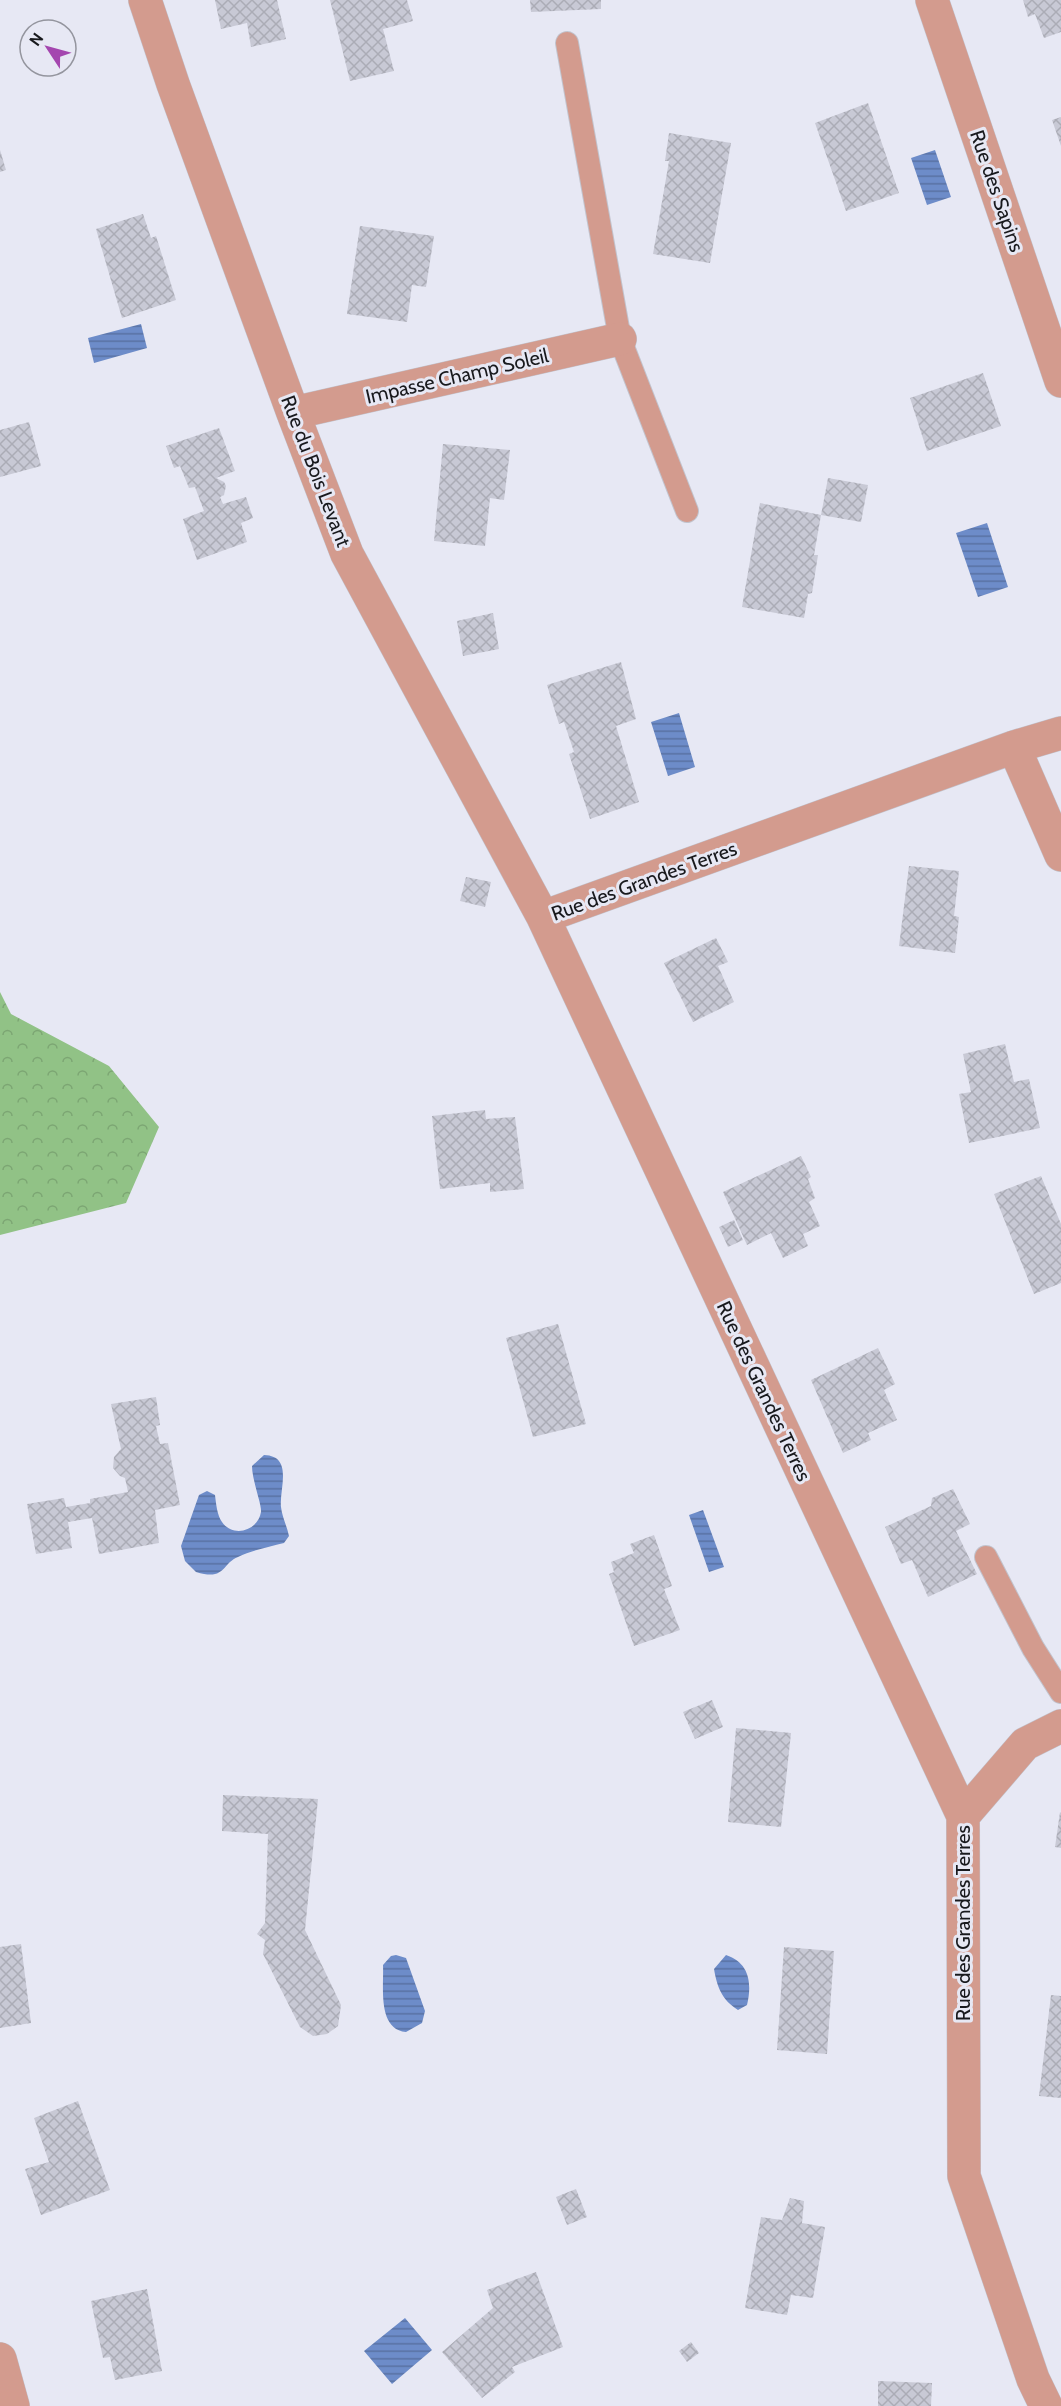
<svg xmlns="http://www.w3.org/2000/svg" width="1061" height="2406" viewBox="0 0 1061 2406" font-family="Cabin,sans-serif">
<style>
.forest{fill:url(#forest-crowns)}
.water{fill:url(#water-rules)}
.building{fill:url(#building-cross-hatch)}
.lines{fill:none;stroke-linecap:round;stroke-linejoin:round}
.service-casing{stroke:#c2c3cd;stroke-width:24}
.minor-casing{stroke:#c2c3cd;stroke-width:34}
.service{stroke:#d39b8e;stroke-width:22}
.minor{stroke:#d39b8e;stroke-width:33}
.labels{text-anchor:middle;dominant-baseline:central;stroke-width:6;stroke-linejoin:round;paint-order:stroke}
.street-label{font-size:20px;fill:#18191d;stroke:#e7e8f4}
</style>
<defs>
<pattern id="forest-crowns" width="20" height="18" patternUnits="userSpaceOnUse" patternTransform="scale(1.5)"><rect width="20" height="18" fill="#91c286"/><path d="M2 6a3 3 0 1 1 6 0M12 15a3 3 0 1 1 6 0" fill="none" stroke="#7ca673"/></pattern>
<pattern id="water-rules" width="6" height="5" patternUnits="userSpaceOnUse" patternTransform="scale(1.5)"><rect width="6" height="5" fill="#6d8cc9"/><path d="M0 2.5h6" fill="none" stroke="#5972a3"/></pattern>
<pattern id="building-cross-hatch" width="8" height="8" patternUnits="userSpaceOnUse" patternTransform="scale(1.5)"><rect width="8" height="8" fill="#c8c9d5"/><path d="M0 0l8 8M0 8l8-8" fill="none" stroke="#abacb6"/></pattern>
</defs>
<rect width="100%" height="100%" fill="#e7e8f4"/>
<path class="forest" d="M0,992l11,22 98,52 50,61 -33,76 -126,32z"/>
<path class="water" d="M935,150l16,47 -24,8 -16,-47z
M141,324l6,24 -53,15 -6,-25z
M987,523l21,64 -30,10 -22,-64z
M679,713l16,54 -27,9 -17,-54z
M264,1455c30,1 15,34 17,52 1,10 6,19 8,29l-5,7c-15,4 -32,7 -46,14 -17,7 -12,24 -42,15l-11,-11 -4,-15 18,-51 8,-4 8,4c1,8 2,20 7,27 11,16 36,9 39,-10 1,-7 -9,-32 -9,-46z
M703,1510l21,57 -15,5 -20,-57z
M396,1955l10,3 19,53 -3,12 -16,9c-29,-3 -22,-45 -23,-67l8,-9z
M726,1955c24,8 26,29 21,50l-9,5c-16,-10 -21,-23 -24,-41z
M405,2318l27,32 -40,34 -28,-33z"/>
<path class="building" d="M215,0h62l9,39 -35,8 -4,-24 -26,6z
M330,0h77l6,21 -30,8 11,42 -44,10z
M530,0h71v9l-70,3z
M1023,0h38v32l-17,6 -9,-24 -7,3z
M868,103l31,90 -53,18 -31,-88z
M1061,117v29l-9,-26z
M669,133l62,10 -21,120 -57,-9 16,-93h-4z
M0,150l6,20 -6,2z
M143,214l8,24 5,-2 20,64 -54,18 -26,-89z
M360,226l74,10 -8,51 -14,-2 -5,37 -60,-8z
M983,373l18,53 -74,25 -17,-53z
M29,422l12,44 -41,11v-47z
M219,428l16,43 -19,7 8,4 2,4 -2,9 -4,2 3,7 23,-7 7,21 -12,5 6,19 -50,18 -14,-41 21,-8 -9,-24 -6,1 -9,-22 -6,2 -8,-22z
M443,444l67,6 -6,50 -14,-2 -5,48 -51,-5z
M828,478l40,7 -7,37 -40,-7z
M760,503l61,12 -7,40h4l-6,38 -4,1 -4,24 -62,-11z
M493,613l6,36 -36,7 -6,-35z
M621,662l15,57 -20,7 23,76 -49,17 -21,-65 5,-2 -10,-30 -5,2 -12,-39z
M909,866l50,5 -5,45 5,1 -4,36 -56,-7z
M466,877l25,5 -6,25 -25,-6z
M716,938l12,24 -10,4 16,36 -41,20 -29,-59z
M1005,1044l9,38 15,-3 11,49 -71,15 -10,-49 12,-2 -8,-38z
M485,1110l1,9 29,-2 9,72 -34,3v-9l-50,6 -8,-73z
M801,1156l10,21 -3,2 7,19 -6,4 11,24 -17,8 5,12 -25,12 -12,-25 -24,12 -24,-53z
M1041,1176l20,48v59l-27,11 -40,-100z
M734,1220l9,20 -15,7 -9,-20z
M558,1324l28,100 -53,13 -27,-99z
M878,1348l17,36 -11,6 13,30 -29,13 3,7 -28,13 -32,-73z
M156,1397l4,28 -4,1 4,18 8,-1 12,62 -25,5 4,33 -60,11 -7,-36 -24,4 4,26 -36,6 -9,-50 37,-6 2,9 24,-4v-4l38,-7 -3,-14 -5,-2 -7,-8 1,-11 7,-8 -10,-45z
M953,1489l17,35 -14,7 21,43 -49,23 -16,-37 -11,4 -16,-37 46,-21 1,-8z
M654,1535l18,51 -8,3 16,41 -46,16 -25,-72 5,-2 -3,-10 23,-9 -4,-9z
M712,1700l11,27 -28,12 -12,-27z
M736,1728l55,5 -10,94 -53,-5z
M223,1795l95,4 -13,131 36,75 -3,21 -11,8 -14,2 -13,-9 -37,-73 2,-14 -8,-6 8,-11 3,-89 -46,-3z
M1060,1812l1,1v35l-6,-1z
M21,1944l10,79 -31,5v-81z
M784,1947l50,4 -7,103 -50,-4z
M1051,1995l10,1v102l-22,-2z
M78,2101l32,89 -69,25 -16,-46 24,-7 -15,-44z
M576,2189l11,28 -20,8 -11,-28z
M790,2198l14,3 -2,22 23,4 -12,71 -22,-3 -4,20 -42,-7 16,-91 21,3z
M536,2272l27,75 -51,20 3,5 -33,26 -40,-46 51,-44 -6,-18z
M147,2289l15,82 -47,9 -5,-23 -7,1 -12,-57z
M691,2342l8,11 -12,9 -8,-11z
M878,2381l54,2 -1,23h-53z"/>
<g class="lines">
<g class="service-casing">
<path id="service" d="M567,43l53,296 67,172
M986,1557l47,91 28,44"/>
</g>
<g class="minor-casing">
<path id="minor" d="M145,0l28,84 120,329 54,141 196,363
M932,0l129,381
M293,413l327,-74
M1014,747l47,108
M963,1816l62,-72 36,-18
M0,2359l13,47
M1046,2406l-13,-27 -69,-203 -1,-360 -420,-899 471,-170 47,-14"/>
</g>
<use href="#service" class="service"/>
<use href="#minor" class="minor"/>
</g>
<g class="labels">
<g class="street-label">
<text transform="translate(997 191) rotate(71)">Rue des Sapins</text>
<text transform="translate(457 376) rotate(-13)">Impasse Champ Soleil</text>
<text transform="translate(316 471) rotate(69)">Rue du Bois Levant</text>
<text transform="translate(644 881) rotate(-20)">Rue des Grandes Terres</text>
<text transform="translate(764 1391) rotate(65)">Rue des Grandes Terres</text>
<text transform="translate(963 1923) rotate(-90)">Rue des Grandes Terres</text>
</g>
</g>
<g transform="translate(48 48) rotate(306)"><circle r="28" fill="#e7e8f4" stroke="#94959e" stroke-width="1.5"/>
<path d="M0-4.5L10 22L0 15L-10 22Z" fill="#a446af"/>
<text y="-9" font-size="16" font-weight="bold" text-anchor="middle" fill="#18191d">N</text>
</g>
</svg>
